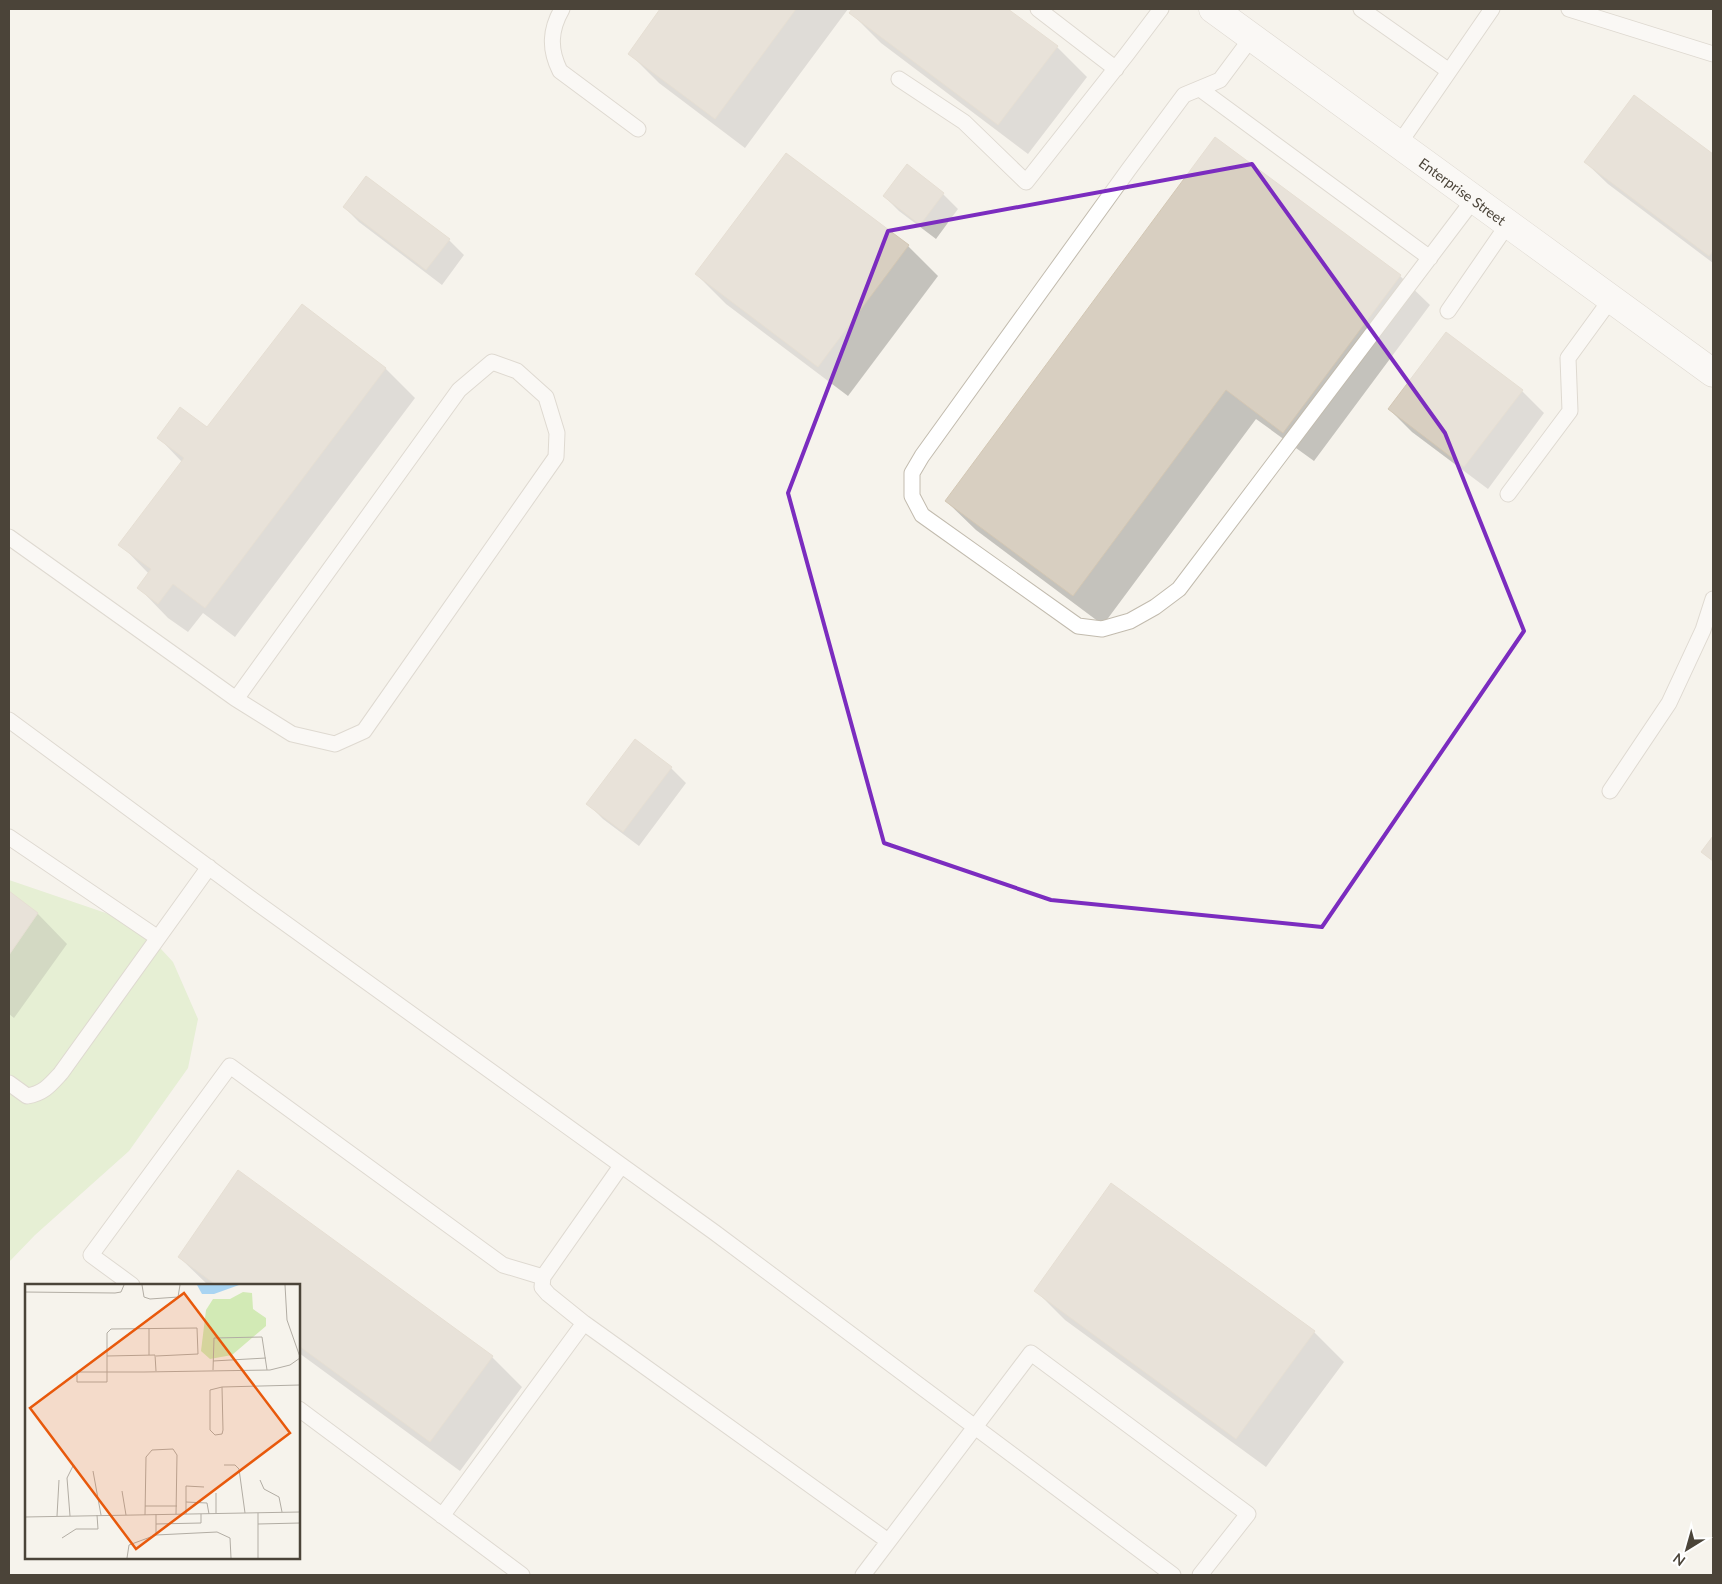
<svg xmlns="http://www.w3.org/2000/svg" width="1722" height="1584" viewBox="0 0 1722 1584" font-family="Lato,sans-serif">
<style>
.green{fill:#d2eab5}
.shadow{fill:#0003}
.building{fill:#d8cfc1;stroke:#d3c7b4}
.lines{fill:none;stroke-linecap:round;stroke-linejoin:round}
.service-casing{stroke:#c2bbae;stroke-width:17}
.minor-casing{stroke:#c2bbae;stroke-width:29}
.service{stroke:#fff;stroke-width:15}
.minor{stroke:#fff;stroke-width:28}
.marked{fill:none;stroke:#7b2cbf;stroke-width:4;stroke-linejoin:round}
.labels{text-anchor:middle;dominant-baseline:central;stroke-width:4;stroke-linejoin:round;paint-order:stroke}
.street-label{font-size:14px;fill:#4b4439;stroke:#fff}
.inset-road{fill:none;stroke:#b2ada4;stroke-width:1}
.view{fill:#e8590c;fill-opacity:0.15;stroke:#e8590c;stroke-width:2.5}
.inset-edge{fill:none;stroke:#4b4439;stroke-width:2.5}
</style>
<rect width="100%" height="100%" fill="#f6f3ec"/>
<path class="green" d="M9,880l129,44 35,38 25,57 -10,49 -59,83 -94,84 -26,27z"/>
<path class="shadow" d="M662,9h186l-103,139 -86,-65 -29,-29z
M854,9h152l51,38 30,30 -59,77 -147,-111 -30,-30z
M1634,97l79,59v107l-105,-79 -23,-22z
M787,154l121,92 30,30 -90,120 -122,-92 -30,-30z
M366,178l83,62 15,15 -22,30 -83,-63 -15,-15z
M943,194l15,15 -22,30 -37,-28 -15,-15z
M1400,276l30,29 -116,156 -58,-42 -153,206 -127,-95 -30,-29z
M302,306l84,63 29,29 -180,239 -32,-24 -15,19 -20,-14 -29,-30 10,-14 -29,-30 62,-82 -23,-24 48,-9z
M1522,391l22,22 -56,76 -76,-57 -23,-23z
M635,741l36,27 15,15 -47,63 -36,-27 -15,-15z
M9,893l29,21 29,30 -53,74 -5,-4z
M238,1172l254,185 30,30 -62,84 -161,-118v-68h-91l-29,-28z
M1036,1291l278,41 30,30 -78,105 -201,-147z"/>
<path class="building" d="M660,9h136l-81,110 -87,-65z
M852,9h156l50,37 -60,79 -149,-112z
M1634,95l79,59v97l-4,5 -125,-94z
M1215,137l186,138 -118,158 -57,-43 -153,206 -128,-95z
M786,153l123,92 -91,122 -123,-93z
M907,164l37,29 -24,32 -37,-29z
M366,176l84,63 -24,31 -83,-63z
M302,304l84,64 -181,240 -32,-24 -15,20 -21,-16 14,-19 -33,-24 66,-87 -27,-20 23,-31 27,20z
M1446,332l77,58 -59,77 -76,-58z
M635,739l37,28 -49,65 -37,-28z
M1713,836v25l-12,-9z
M9,891l29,22 -29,42z
M238,1170l255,186 -63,86 -131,-96v-61h-83l-38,-28z
M1111,1183l204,148 -79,108 -202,-148z"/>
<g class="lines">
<g class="service-casing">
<path id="service" d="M562,9c-12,21 -13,40 -2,62l78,58
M1038,9l78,60
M1361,9l88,62
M1569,9l144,45
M1252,37l-32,43 -36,15 -55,74 -207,287 -10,17v23l10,19 156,111 24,3 28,-8 25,-14 24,-18 295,-390
M899,79l65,43 62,60 101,-128 34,-45
M1200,89l230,169
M1399,144l93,-135
M1448,311l60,-87
M1508,494l62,-83 -2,-53 43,-59
M9,537l227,162 56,35 43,10 29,-13 192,-274 1,-24 -11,-36 -29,-26 -25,-9 -33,28 -223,309
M9,720l244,180 461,332 459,343
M1610,791l59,-88 34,-73 10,-31
M9,837l149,101
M9,1083l18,13c17,-3 23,-11 34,-23l148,-206
M621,1166l-78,111 -1,10 6,7 36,29 304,218
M132,1285l-41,-30 139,-189 273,199 40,12
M299,1409l223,166
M442,1516l142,-193
M863,1575l168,-222 217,161 -48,61"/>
</g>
<g class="minor-casing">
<g id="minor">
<path id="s1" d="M1213,9l500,364"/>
</g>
</g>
<use href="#service" class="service"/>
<use href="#minor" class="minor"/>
</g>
<path d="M0 0H1722V1584H0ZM1252,164l193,269 79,198 -202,296 -271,-27 -167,-57 -96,-350 100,-262z" fill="#f6f3ec" fill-opacity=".55" fill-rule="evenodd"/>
<path class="marked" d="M1252,164l193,269 79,198 -202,296 -271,-27 -167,-57 -96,-350 100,-262z"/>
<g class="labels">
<g class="street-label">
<text stroke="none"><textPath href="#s1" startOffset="309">Enterprise Street</textPath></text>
</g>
</g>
<g transform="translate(25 1284)">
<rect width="275" height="275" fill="#f6f3ec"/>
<path d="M218,8l9,1 1,16 13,9v8l-34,29 -22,4 -9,-8 5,-41 7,-11h17z" fill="#d2eab5"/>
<path d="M172,1h42l-25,9h-12z" fill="#a9d4f2"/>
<path class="inset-road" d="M117,1l2,12 6,2 28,-2 2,-12M260,1l2,35 13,37M0,8l90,1 6,-1 3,-7M124,44v27M82,72l48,-1 1,16M131,72l42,-2 -1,-26 -86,1 -4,4v49h-30v-10h67l126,-2 20,-5 10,-7M188,77l53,-3M188,86l1,-32 48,-1 5,33M197,103l1,43 -1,4 -7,1 -5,-5v-40l12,-3 78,-2M199,181h11l4,4 6,44M68,187l8,44M235,196l4,9 15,8 3,15M97,207l4,24M191,209v20M161,218l21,1 2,11M120,222h32M233,229v45M131,230v21M161,230v-28l18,1M120,231l1,-58 6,-7 21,-1 4,6 -1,59M32,232l2,-36M45,232l-3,-38 6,-12M0,233l275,-5M131,240l45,-1v-9M233,240l42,-1M37,254l14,-9h22l-1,-14M102,274l2,-13 27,-10 61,-3 13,6 1,20"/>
<path class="view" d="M159,9l106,140 -154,116 -106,-141z"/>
<rect width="275" height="275" class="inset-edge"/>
</g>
<rect width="1722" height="1584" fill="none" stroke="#4b4439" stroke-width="20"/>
<g transform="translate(1687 1549) rotate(217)" stroke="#ffffff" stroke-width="4" paint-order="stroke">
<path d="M0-4L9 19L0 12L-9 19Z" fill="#4b4439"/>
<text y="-8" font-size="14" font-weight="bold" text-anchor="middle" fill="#4b4439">N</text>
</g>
</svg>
